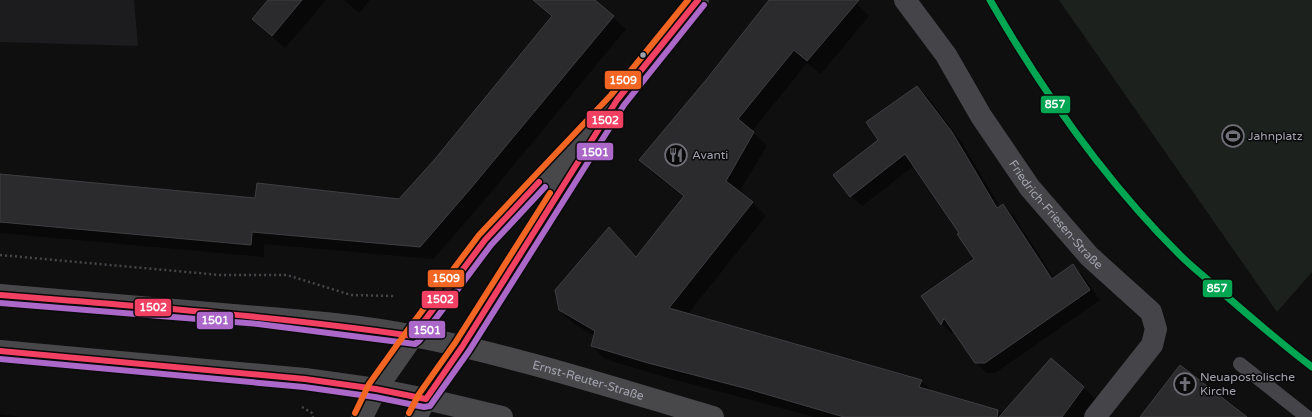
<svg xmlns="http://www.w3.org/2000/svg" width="1312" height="417" viewBox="0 0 1312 417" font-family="'Varela Round',sans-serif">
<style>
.built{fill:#1c1c1e}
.pitch{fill:#1c211e}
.shadow{fill:#0007}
.building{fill:#2b2b2d;stroke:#3f3f43}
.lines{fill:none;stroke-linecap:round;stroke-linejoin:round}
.path{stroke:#47474b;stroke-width:2.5;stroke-dasharray:2 3;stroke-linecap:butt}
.service{stroke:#454549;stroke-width:14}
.minor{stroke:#454549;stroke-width:22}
.primary{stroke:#48484b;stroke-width:22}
.bus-1-casing{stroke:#0a0a0b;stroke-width:9}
.bus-2-casing{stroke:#0a0a0b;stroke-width:9}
.bus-3-casing{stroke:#0a0a0b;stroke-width:9}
.bus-1{stroke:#f24062;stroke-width:6}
.bus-2{stroke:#ac68c9;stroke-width:6}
.bus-3{stroke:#f26522;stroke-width:6}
.rail-1-casing{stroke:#0a0a0b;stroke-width:10}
.rail-1{stroke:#00a651;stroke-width:7}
.bus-dot{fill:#a2a3af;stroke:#0a0a0b;stroke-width:1.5}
.labels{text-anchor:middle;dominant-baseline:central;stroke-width:3;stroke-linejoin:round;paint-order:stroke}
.poi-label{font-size:12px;fill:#a2a3af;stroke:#0a0a0b;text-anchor:start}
.street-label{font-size:12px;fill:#a2a3af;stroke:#0a0a0b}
.line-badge{stroke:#0a0a0b;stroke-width:1.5}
.badge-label{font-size:11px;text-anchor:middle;font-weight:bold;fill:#fff}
</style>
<rect width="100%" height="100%" fill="#0f0f10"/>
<path class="built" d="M0,0h134l4,46 -138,-4z"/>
<path class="pitch" d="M1059,0h253v272l-35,40z"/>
<path class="shadow" d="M269,0h57l-41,48 -32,-29z
M344,0h26l-11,13z
M532,0h61l33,29 -142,172 -51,58 -169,-15v13l-264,-24v-57l256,23 143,1 37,-41 117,-142z
M770,0h83l16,16 -48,58 -14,-11 -55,68 15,15 -28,46 14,11 13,13 -79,99 234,66 12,11 79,24 71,-29 13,13 -11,17h-271l-153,-41 -56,-17 -13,-13 3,-10 -22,-13 -14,-13 77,-53 48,-60 -31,-24 -13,-13 66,-80z
M917,87l11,10 34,46 38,64 3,-2 11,11 40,62 18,-13 11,11 17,24 -105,73h-9l-10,-11 -23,-32 -1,4 -10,-10 -19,-28 52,-36 -15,-27 -46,-67 -52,40 -11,-10 28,-56z
M0,414l21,3h-21z"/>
<path class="building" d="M268,0h34l-30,36 -20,-17z
M533,0h62l19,16 -143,172 -51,59 -168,-15 -1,13 -251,-23v-48l255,24 2,-15 142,16 36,-40 117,-143z
M769,0h90l-52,61 -13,-11 -56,69 16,13 -28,49 27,21 -84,106 253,72 -3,7 79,23 -1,7h-153l-96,-28 -100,-26 -57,-17 4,-15 -36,-21 -4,-20 54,-63 27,30 48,-61 -45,-36 67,-80z
M917,86l35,46 45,76 6,-4 49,75 21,-15 17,26 -105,73h-10l-31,-45 -3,7 -20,-29 53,-37 -17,-25 2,-1 -54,-79 -55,43 -17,-22 45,-35 -12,-18z
M1051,358l33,29 -22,30h-63z
M1180,365l67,52h-107z"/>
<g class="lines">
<path class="path" d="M0,255l220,20h67l64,20 43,1
M302,407l10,6 1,4"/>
<path class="service" d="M1240,364l67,53"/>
<path class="minor" id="s1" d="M905,0l41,55 35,61 49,72 59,68 62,56 5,17 -4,16 -57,72"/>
<g class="primary">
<path id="s2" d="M0,295c78,7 155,13 233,20 60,5 121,9 181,21 101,20 200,52 299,81"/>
<path d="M0,351l305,28 71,10 50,10 76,18"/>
<path d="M362,417l14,-28 37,-53 72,-96 132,-140 81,-100"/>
<path d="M416,417l10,-18 36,-52 131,-208"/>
</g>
<g class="bus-1-casing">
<path id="bus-1" d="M0,295c138,11 276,21 413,41l72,-96 54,-58
M0,351l305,28 71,10 50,10 36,-52 155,-247 81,-100"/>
</g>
<g class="bus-2-casing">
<path id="bus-2" d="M0,303l258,21 157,20 4,-3 72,-96 54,-58
M0,359l304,28 71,10 49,10 6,-1 39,-55 155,-246 80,-100"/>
</g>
<g class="bus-3-casing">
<path id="bus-3" d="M355,413l14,-29 38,-53 72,-96 132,-140 77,-95
M409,413l10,-19 36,-51 95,-150"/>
</g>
<use href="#bus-1" class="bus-1"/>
<use href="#bus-2" class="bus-2"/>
<use href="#bus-3" class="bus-3"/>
<g class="rail-1-casing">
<path id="rail-1" d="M990,0c53,92 115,181 191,256 11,11 24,21 36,32 31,27 62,54 95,79"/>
</g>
<use href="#rail-1" class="rail-1"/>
</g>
<defs>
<g id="stadium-ring" transform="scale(1.15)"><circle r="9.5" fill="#0a0a0b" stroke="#6f6f77" stroke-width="1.5"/><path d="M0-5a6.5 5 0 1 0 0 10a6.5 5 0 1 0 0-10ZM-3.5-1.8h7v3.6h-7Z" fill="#6f6f77"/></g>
<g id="restaurant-ring" transform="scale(1.15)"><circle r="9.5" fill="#0a0a0b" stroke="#6f6f77" stroke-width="1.5"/><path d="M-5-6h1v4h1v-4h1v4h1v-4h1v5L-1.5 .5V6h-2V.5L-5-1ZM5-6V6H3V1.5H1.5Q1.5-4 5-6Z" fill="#6f6f77"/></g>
<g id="church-ring" transform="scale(1.15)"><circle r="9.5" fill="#0a0a0b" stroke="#6f6f77" stroke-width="1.5"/><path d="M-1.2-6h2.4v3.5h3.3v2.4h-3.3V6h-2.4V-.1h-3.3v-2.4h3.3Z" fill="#6f6f77"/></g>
</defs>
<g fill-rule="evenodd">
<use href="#stadium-ring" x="1233" y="136"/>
<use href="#restaurant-ring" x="676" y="155"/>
<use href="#church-ring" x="1185" y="384"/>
</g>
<circle class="bus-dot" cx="643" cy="55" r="3.5"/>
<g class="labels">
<g class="poi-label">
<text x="1248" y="136">Jahnplatz</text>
<text x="692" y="155">Avanti</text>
<text x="1200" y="377">Neuapostolische<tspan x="1200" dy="14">Kirche</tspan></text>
</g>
<g class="street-label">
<text stroke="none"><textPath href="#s1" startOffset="263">Friedrich-Friesen-Straße</textPath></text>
<text stroke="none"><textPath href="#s2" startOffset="596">Ernst-Reuter-Straße</textPath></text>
</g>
</g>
<g class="line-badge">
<rect x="604" y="70" width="38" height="20" rx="4" fill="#f26522"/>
<rect x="1040" y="95" width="31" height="19" rx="4" fill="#00a651"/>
<rect x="586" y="110" width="38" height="19" rx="4" fill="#f24062"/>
<rect x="576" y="142" width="38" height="19" rx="4" fill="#ac68c9"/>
<rect x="427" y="269" width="38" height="19" rx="4" fill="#f26522"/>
<rect x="1202" y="279" width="31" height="19" rx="4" fill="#00a651"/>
<rect x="421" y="290" width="38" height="19" rx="4" fill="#f24062"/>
<rect x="134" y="298" width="38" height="19" rx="4" fill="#f24062"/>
<rect x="196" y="311" width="38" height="19" rx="4" fill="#ac68c9"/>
<rect x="408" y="320" width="38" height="19" rx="4" fill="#ac68c9"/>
</g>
<g class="badge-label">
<text x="623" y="84">1509</text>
<text x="1055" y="108">857</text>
<text x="605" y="124">1502</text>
<text x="595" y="156">1501</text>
<text x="446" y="282">1509</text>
<text x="1217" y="292">857</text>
<text x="440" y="303">1502</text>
<text x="153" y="311">1502</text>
<text x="215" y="324">1501</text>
<text x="427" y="334">1501</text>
</g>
</svg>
